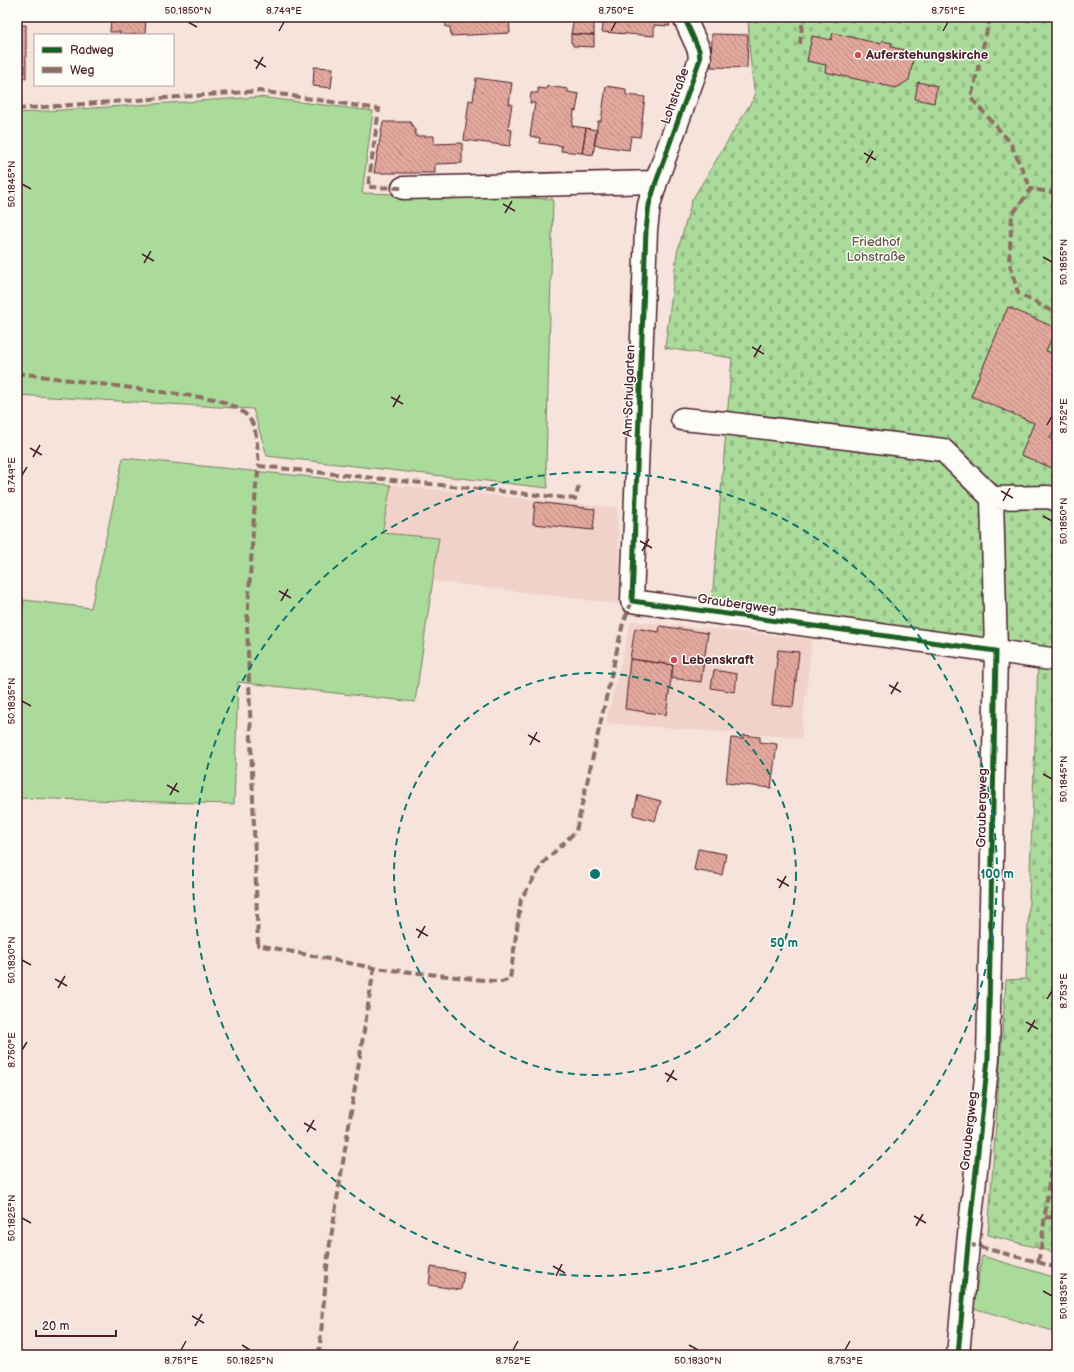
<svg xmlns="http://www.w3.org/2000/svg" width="1074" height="1372" viewBox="0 0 1074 1372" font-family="'Balsamiq Sans',sans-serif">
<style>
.built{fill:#f0d2c9}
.green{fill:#aadb9b;stroke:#7a7d63}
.cemetery{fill:url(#cemetery-stones);stroke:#7a7d63}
.building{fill:url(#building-back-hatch);stroke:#4a1f2b}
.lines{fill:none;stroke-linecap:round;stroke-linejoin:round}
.minor-casing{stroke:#4a1f2b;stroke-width:25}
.minor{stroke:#fdfcf7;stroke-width:22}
.quiet{stroke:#8d6e63;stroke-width:4;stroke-dasharray:8 4;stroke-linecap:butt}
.cycleway-casing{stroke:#fdfcf7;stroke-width:8}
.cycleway{stroke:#1b5e20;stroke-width:5}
.ticks{fill:none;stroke:#4a1f2b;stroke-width:1.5}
.ring{fill:none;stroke:#0f766e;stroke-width:2;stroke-dasharray:7 5}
.poi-dot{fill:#d1495b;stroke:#fdfcf7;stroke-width:1.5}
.labels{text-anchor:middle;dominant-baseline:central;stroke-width:3;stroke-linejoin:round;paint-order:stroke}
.poi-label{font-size:13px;font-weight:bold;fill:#4a1f2b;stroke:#fdfcf7;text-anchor:start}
.street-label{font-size:13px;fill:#4a1f2b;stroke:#fdfcf7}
.park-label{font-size:13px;fill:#67574d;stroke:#fdfcf7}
.centre{fill:#0f766e;stroke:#fdfcf7;stroke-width:2}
.ring-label{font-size:12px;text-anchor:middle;font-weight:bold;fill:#0f766e;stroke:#fdfcf7;stroke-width:3;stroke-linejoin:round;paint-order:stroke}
.neatline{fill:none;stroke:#4a1f2b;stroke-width:1.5}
.ticks-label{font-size:10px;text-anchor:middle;fill:#4a1f2b}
</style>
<defs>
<pattern id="cemetery-stones" width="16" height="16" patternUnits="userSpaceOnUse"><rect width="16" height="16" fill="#aadb9b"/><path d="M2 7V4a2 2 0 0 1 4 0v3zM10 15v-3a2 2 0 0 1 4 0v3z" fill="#94bc86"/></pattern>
<pattern id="building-back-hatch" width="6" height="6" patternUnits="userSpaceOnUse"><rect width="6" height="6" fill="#e3a99e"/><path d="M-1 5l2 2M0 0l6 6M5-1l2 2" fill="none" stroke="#ba8981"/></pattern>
</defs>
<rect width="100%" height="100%" fill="#f5e3dc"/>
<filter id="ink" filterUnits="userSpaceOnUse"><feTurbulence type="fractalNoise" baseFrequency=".025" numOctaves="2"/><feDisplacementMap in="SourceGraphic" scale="8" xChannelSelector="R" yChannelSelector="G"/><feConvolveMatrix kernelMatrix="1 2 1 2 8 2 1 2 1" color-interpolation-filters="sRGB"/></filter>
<g filter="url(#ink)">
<path class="built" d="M391,485l226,23 4,96 -188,-23 6,-43 -57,-5z
M631,621l181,18 -11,99 -195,-15z"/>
<path class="green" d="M259,97l114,14 -11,82 191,6 -7,266 2,23 -281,-32 -14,-47 -236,-14v-282z
M123,458l268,27 -9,48 57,5 -24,164 -177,-20 -4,122 -217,-6v-148l7,-50 67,8z
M982,1256l75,22v54l-84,-24z"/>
<path class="cemetery" d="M748,17h309v1236l-69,-18 18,-255 20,-1 12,-314 2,-11 -328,-54 20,-242 -67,-10 12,-95 15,-53 63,-104 -5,-39z"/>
<path class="building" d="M29,17h33v1h-33z
M111,17h35l-1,17 -25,1v-3h-10z
M445,17h64l1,16 -59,3 -1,-9h-4z
M574,17h20v18l-23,-1z
M604,17h61l5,9 -16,-1v11l-52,-4z
M26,25v53h-9v-52z
M833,33l48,11 1,-3 10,2 -1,4 14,3 8,11 -4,19 -13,8 -71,-16 1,-7 -19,-4 5,-25 19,4z
M571,34l23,1v12l-21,-1v-3h-2z
M712,34l36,1 -1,33 -36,-1z
M314,67l19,1 -2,20 -18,-2z
M476,78l36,5 -3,21h3l-4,25 4,1 -2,16 -46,-6 5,-40 4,1z
M918,82l19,4 -3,17 -19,-4z
M547,86l21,3v3l11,2 -3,17 -2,-1 -2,16 14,2 -4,25 -21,-2 1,-5 -23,-3 1,-5 -10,-2 5,-33h-5l1,-10h7v-5l8,1z
M606,86l20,3v6l19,2 -5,40 -9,-1 -2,14 -35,-5 4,-24h3z
M383,122h27l5,8v6h19v8l28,-1v20l-27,1v9h-61z
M586,128l11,2 -4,25 -11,-2z
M1008,307l48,21 -10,23 11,4v67l-7,17 7,3v28l-36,-15 13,-32 -63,-27z
M535,502l60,7 -2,21 -60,-6z
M660,626l48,7 -7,49 -30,-4 2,-13 -43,-6 5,-31 24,4z
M778,650l21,2 -6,55 -21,-2z
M630,659l43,6 -7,50 -41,-6z
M714,670l23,4 -2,18 -24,-4z
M743,735l17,2v5l17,2 -6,44 -45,-5 5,-45 12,1z
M638,795l23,6 -6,20 -22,-6z
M698,849l28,5 -4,21 -28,-5z
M431,1267l33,5 -3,18 -32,-5z"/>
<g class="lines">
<g class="minor-casing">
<path id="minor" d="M684,17l15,33 1,9 -44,123 -7,23 -3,25 -14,371 364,50 -8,408 -20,185 -10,111
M403,188l253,-6
M682,419l43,4 218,27 49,48 4,153 61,9
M992,498l57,-1 8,3"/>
</g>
<use href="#minor" class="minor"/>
<path class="quiet" d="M990,17l-19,81 39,44 21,47
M800,44l3,-27
M17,109l242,-18 120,18 -11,78 35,1
M1057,193l-26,-4 -19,26 -3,46 9,32 39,21
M17,373l198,26c44,15 40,26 44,67
M579,486l-4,13 -316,-33 -3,20 -9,137 11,322 116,23 128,14 8,-3 11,-80 23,-37 32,-31 47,-208 9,-22
M1045,1217l12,1
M968,1244l70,18 19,6
M1038,1262l3,-14 16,-132
M319,1355l9,-99 46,-288"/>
<g class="cycleway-casing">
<path id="cycleway" d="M684,17l15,33 1,9 -44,123 -7,23 -3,25 -14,371 364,50 -8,408 -20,185 -10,111"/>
</g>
<use href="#cycleway" class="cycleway"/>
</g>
</g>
<path class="ticks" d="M188,22l9,5M279,31l5,-9M611,31l5,-9M943,31l5,-9M254,60l12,7M256,69l7,-12M864,153l12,7M866,163l7,-12M22,184l9,5M503,204l12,7M505,213l7,-12M142,254l12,7M1043,257l9,5M144,263l7,-12M752,347l12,7M754,357l7,-12M391,397l12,7M393,407l7,-12M1047,425l5,-9M30,448l12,7M33,457l7,-12M22,475l5,-8M1001,491l12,7M1003,501l7,-13M1043,516l9,5M640,541l12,7M642,551l7,-12M279,591l12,7M281,601l7,-12M889,685l12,7M891,694l7,-12M22,701l9,5M528,735l12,7M530,745l7,-13M1043,774l9,5M167,785l12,7M170,795l7,-12M777,879l12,7M779,888l7,-12M416,929l12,7M418,938l7,-12M22,960l9,5M55,979l12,7M58,988l7,-12M1047,999l5,-8M1026,1022l12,7M1028,1032l7,-12M22,1050l5,-8M665,1073l12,7M667,1082l7,-12M304,1123l12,7M307,1132l7,-12M914,1216l12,7M22,1218l9,5M916,1226l7,-12M553,1266l12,7M556,1276l6,-12M1043,1291l9,5M192,1316l12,7M195,1326l7,-12M242,1345l8,5M689,1345l9,5M181,1350l5,-9M513,1350l5,-9M845,1350l5,-9"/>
<g class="ring">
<circle cx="595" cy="874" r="201"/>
<circle cx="595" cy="874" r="402"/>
</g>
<g class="poi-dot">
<circle cx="858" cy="55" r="4"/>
<circle cx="674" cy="660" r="4"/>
</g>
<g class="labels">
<g class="poi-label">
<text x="866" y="55">Auferstehungskirche</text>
<text x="682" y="660">Lebenskraft</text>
</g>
<g class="street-label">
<text transform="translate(675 96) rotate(-70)">Lohstraße</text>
<text transform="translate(629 391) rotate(-88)">Am Schulgarten</text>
<text transform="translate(737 604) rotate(8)">Graubergweg</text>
<text transform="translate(982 808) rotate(-89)">Graubergweg</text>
<text transform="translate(969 1131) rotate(-84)">Graubergweg</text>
</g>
<g class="park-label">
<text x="876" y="242">Friedhof<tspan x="876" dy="15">Lohstraße</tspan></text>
</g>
</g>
<circle cx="595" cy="874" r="6" class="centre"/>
<g class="ring-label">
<text x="997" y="878">100 m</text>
<text x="784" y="947">50 m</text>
</g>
<rect width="1074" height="1372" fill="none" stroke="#fdfcf7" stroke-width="44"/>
<rect x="34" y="34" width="140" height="52" fill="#fdfcf7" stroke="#b5a4a5"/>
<rect x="42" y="47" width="20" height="6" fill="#1b5e20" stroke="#b5a4a5"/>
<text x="70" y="54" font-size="12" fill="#4a1f2b">Radweg</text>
<rect x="42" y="67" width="20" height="6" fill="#8d6e63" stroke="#b5a4a5"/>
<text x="70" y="74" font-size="12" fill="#4a1f2b">Weg</text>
<path d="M36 1330v6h80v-6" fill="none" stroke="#4a1f2b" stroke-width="2"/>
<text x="42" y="1330" font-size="12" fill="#4a1f2b" stroke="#fdfcf7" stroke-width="3" paint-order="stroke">20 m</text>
<rect x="22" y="22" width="1030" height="1328" class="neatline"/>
<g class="ticks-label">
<text x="188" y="14">50.1850°N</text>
<text x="284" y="14">8.749°E</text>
<text x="616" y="14">8.750°E</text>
<text x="948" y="14">8.751°E</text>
<text transform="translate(11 184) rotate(-90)" y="4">50.1845°N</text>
<text transform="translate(1063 262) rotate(-90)" y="4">50.1855°N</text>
<text transform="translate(1063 416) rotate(-90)" y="4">8.752°E</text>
<text transform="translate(11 475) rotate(-90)" y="4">8.749°E</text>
<text transform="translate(1063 521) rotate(-90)" y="4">50.1850°N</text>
<text transform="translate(11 701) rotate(-90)" y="4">50.1835°N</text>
<text transform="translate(1063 779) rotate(-90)" y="4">50.1845°N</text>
<text transform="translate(11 960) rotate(-90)" y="4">50.1830°N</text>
<text transform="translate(1063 991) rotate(-90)" y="4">8.753°E</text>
<text transform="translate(11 1050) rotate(-90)" y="4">8.750°E</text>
<text transform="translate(11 1218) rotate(-90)" y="4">50.1825°N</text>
<text transform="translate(1063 1296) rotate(-90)" y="4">50.1835°N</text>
<text x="181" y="1364">8.751°E</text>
<text x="250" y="1364">50.1825°N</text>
<text x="513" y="1364">8.752°E</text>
<text x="698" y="1364">50.1830°N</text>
<text x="845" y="1364">8.753°E</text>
</g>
</svg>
